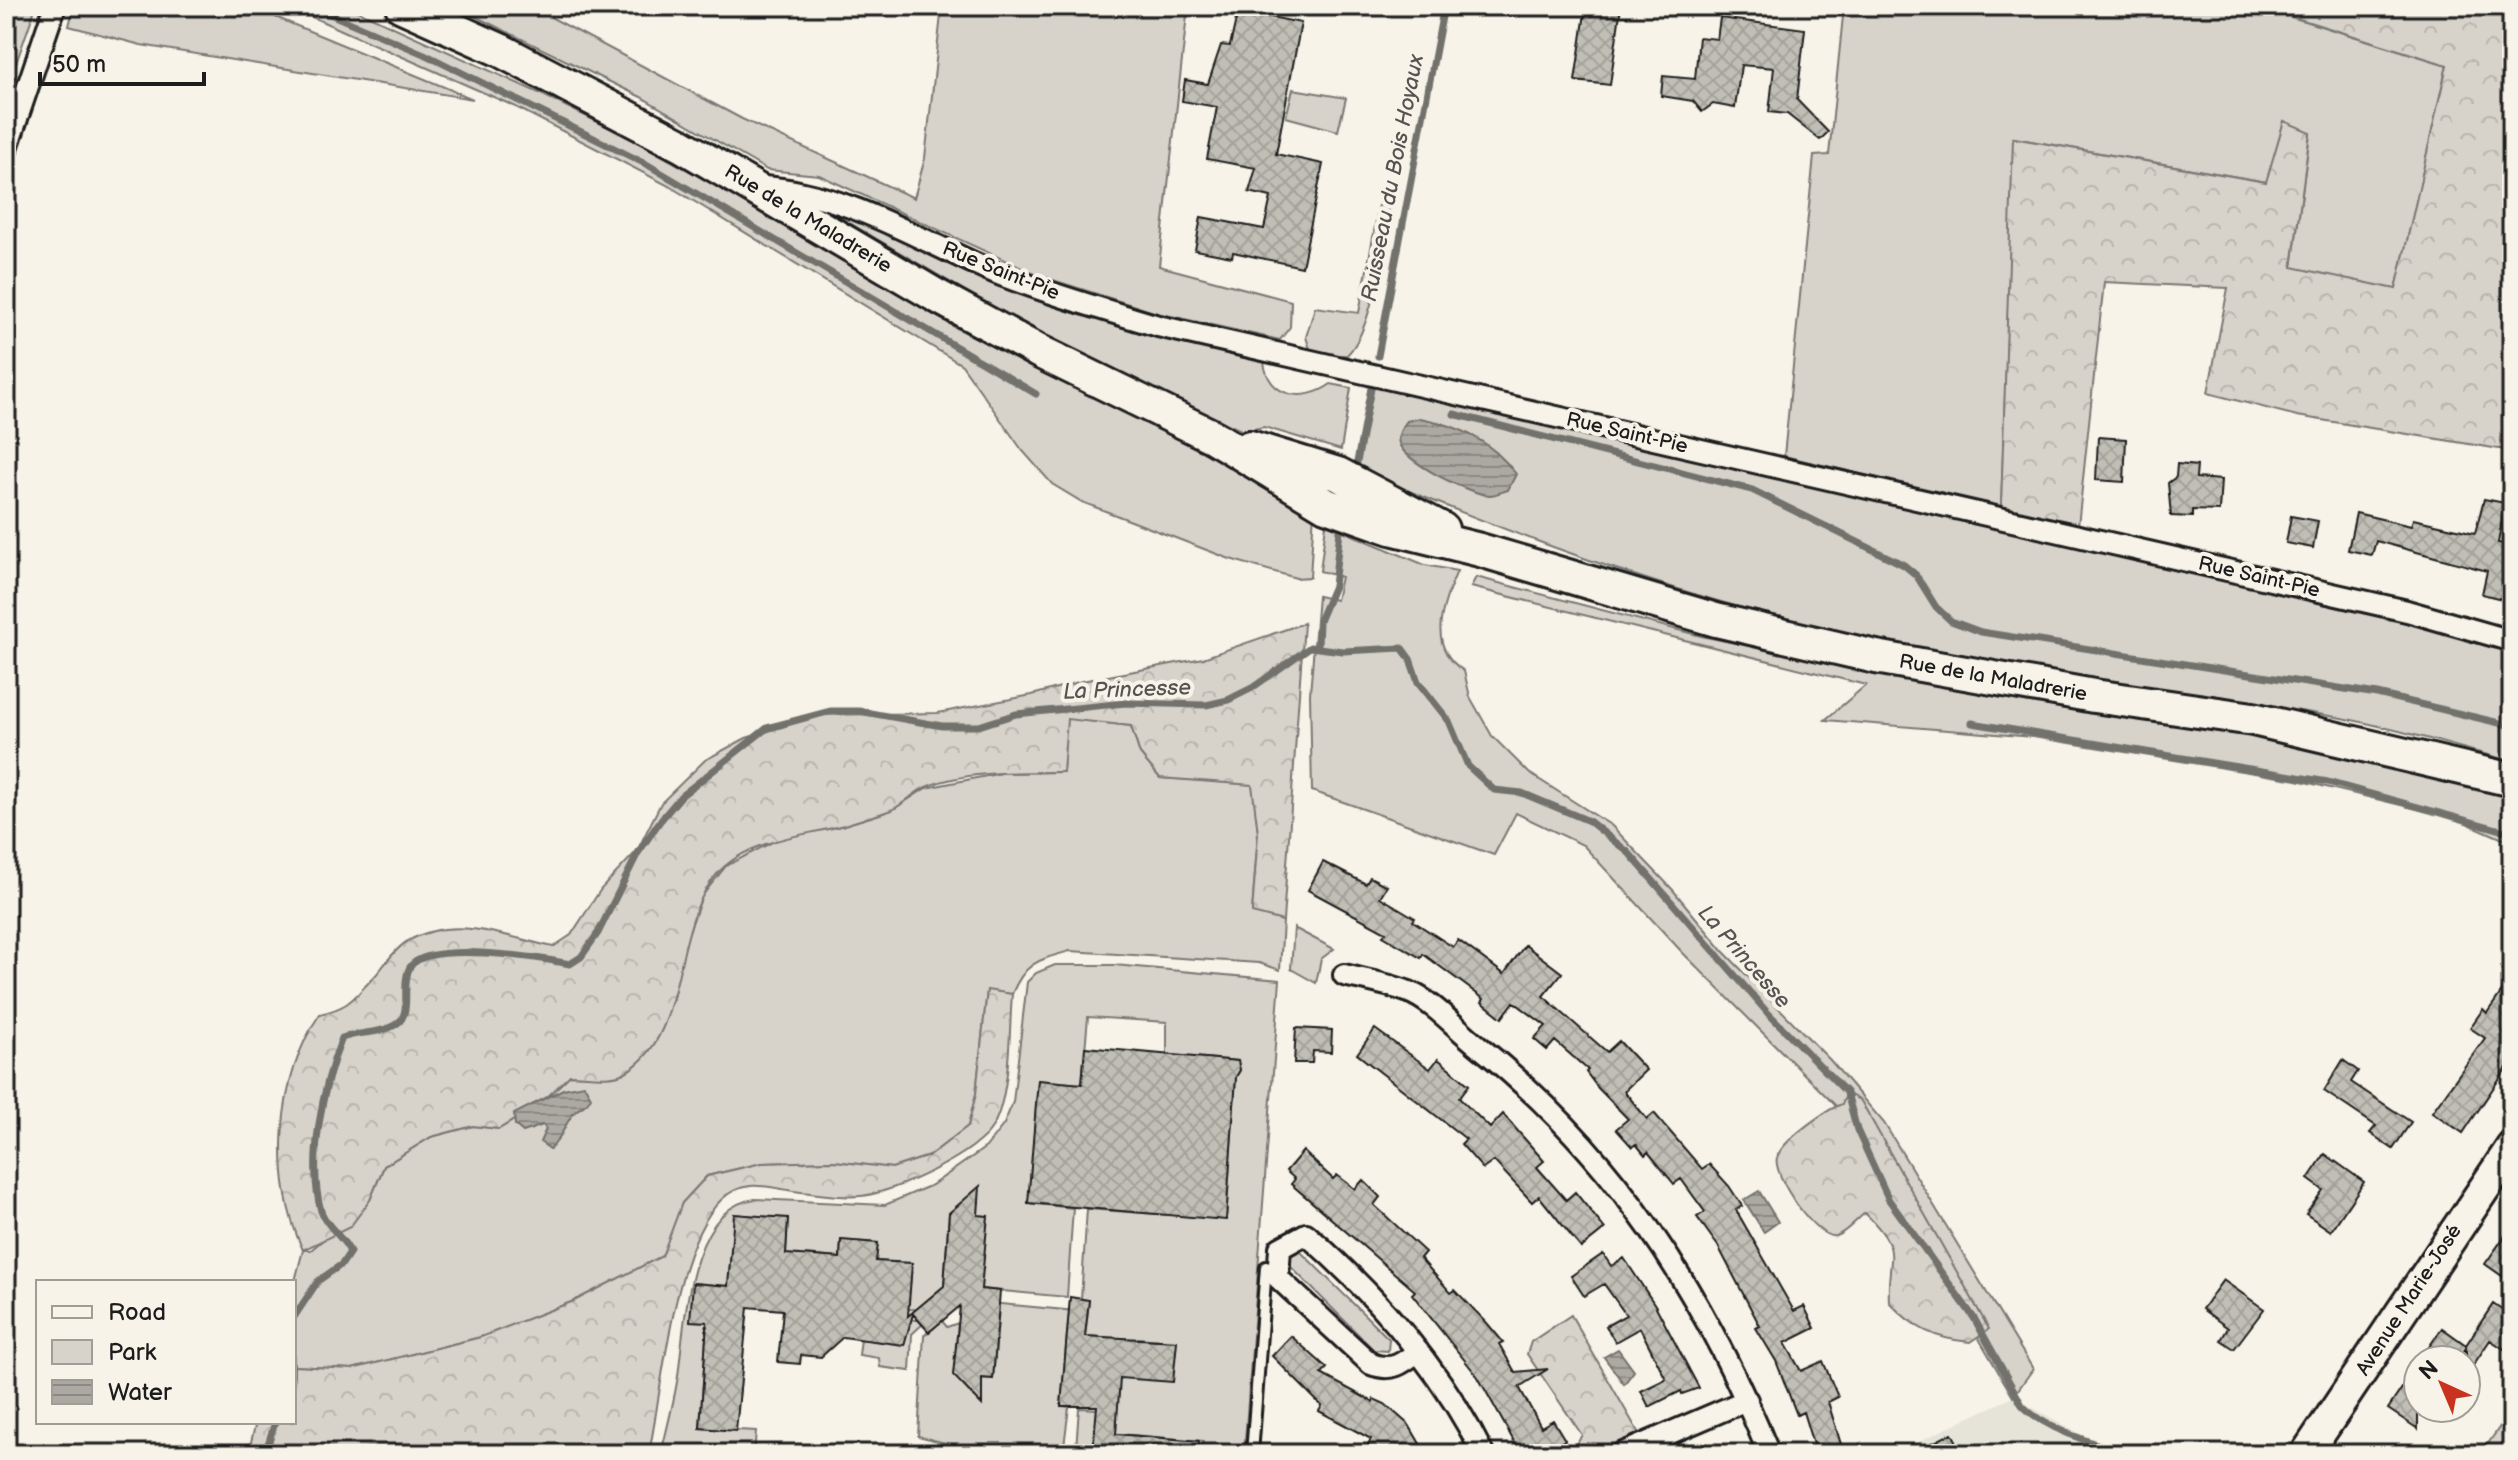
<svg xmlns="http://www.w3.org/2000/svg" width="2518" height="1460" viewBox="0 0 2518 1460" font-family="'Balsamiq Sans',sans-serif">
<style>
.built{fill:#e6e3d9}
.green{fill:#d7d3cb;stroke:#7a7874;stroke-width:2}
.forest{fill:url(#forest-crowns);stroke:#7a7874;stroke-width:2}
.water{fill:url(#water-rules);stroke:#72716c;stroke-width:2}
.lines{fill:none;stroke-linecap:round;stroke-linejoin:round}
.stream{stroke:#72716c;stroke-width:7}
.building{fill:url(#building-cross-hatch);stroke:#1c1c1c;stroke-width:2}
.lane-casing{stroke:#1c1c1c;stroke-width:16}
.street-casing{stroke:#1c1c1c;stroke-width:26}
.secondary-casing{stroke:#1c1c1c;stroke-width:36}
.primary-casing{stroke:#1c1c1c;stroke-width:38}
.lane{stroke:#f7f3e8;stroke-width:10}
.street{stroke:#f7f3e8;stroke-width:20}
.secondary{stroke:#f7f3e8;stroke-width:30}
.primary{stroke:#f7f3e8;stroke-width:32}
.labels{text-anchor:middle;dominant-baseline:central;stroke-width:8;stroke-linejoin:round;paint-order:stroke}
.street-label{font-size:20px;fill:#1c1c1c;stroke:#f7f3e8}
.water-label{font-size:22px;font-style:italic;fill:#565452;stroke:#f7f3e8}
</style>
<defs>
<pattern id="forest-crowns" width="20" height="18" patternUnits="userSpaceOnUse" patternTransform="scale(2)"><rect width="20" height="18" fill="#d7d3cb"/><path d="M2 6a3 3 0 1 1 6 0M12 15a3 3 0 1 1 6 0" fill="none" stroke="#b8b5ae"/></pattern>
<pattern id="water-rules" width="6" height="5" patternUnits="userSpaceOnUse" patternTransform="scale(2)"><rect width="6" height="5" fill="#aca9a2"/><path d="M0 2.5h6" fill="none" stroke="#8b8983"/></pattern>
<pattern id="building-cross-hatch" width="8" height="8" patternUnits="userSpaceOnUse" patternTransform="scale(2)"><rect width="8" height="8" fill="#c0beb5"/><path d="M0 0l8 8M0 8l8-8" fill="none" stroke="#a4a39b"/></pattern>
</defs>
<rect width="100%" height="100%" fill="#f7f3e8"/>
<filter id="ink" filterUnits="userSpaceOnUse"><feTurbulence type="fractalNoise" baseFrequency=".0125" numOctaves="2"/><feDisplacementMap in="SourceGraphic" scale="16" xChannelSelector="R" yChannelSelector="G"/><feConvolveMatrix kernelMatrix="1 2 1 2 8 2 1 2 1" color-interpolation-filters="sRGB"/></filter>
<g filter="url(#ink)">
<path class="built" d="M2013,1397l77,42 -10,15h-188z"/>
<path class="green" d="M18,6h18l-30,86v-53z
M74,6h175l224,93 -332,-54 -72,-19z
M287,6h60l192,87 93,46 123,68 198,119 310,156 51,29 -4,66 -14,1 -66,-19 -148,-57 -30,-18 -30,-34 -60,-85 -293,-179 -155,-80z
M454,6h76l212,113 172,79 11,-40 17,-152h246l-29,260 132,35 -1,26 -10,13 -123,-27 -120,-38 -218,-100 -52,-5 -126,-73z
M1844,6h447v11l156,48 -51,225 -104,-22 18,-135 -26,-12 -17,61 -253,-44 -13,369 -217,-51 30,-300 15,-1z
M1293,89l53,9 -8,33 -52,-14z
M1383,183l9,1c-8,44 -15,141 -45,171l-14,1 -23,-7 -4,-12 9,-30 44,6z
M819,205c81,29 156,73 237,102 69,24 140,31 208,55 4,36 41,41 67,22l20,4 -10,62 -77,-23 -21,4 -131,-61 -111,-58z
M1375,383l880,204 204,44 53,22v108c-58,-14 -117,-34 -176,-44 -169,-29 -340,-48 -507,-87 -162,-37 -322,-97 -475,-162z
M1326,524l99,41 32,6c-14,34 -32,75 7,100l6,26 22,39 37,37 83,53 61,64 51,62 106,108 54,63 149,246 -20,28 -137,-235 -40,-56 -154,-154 -99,-107 -67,-32 -22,42 -182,-64 -2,-97 8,-98 18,4 5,-23 -21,-6z
M1476,577l225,59 323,66 231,35 142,30 115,32v44l-57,-25 -158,-38 -264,-43 -208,-17 41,-35 -395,-98z
M1066,718l65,8 9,28 20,24 93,6 5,49 -6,79 31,9 -3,49 -21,-7 -189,-12c-32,9 -45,11 -58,43l-25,-3 -11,103 -8,32 -39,30 -37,12 -58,-7 -72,2 -55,13 -25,27 -19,53 -89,45 -93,36 -129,32 -58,-3v-81l9,-35h8l59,-50 14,-34 47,-29 42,-11 26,3 40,-24 31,-30 25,1 78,-77 10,-51 19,-52 24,-30 54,-28 61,-12 51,-16 34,-22 76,-15 61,-1z
M1294,928l40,21 -13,10 -5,24 -25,-14z
M1055,965h59l166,15 -36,474h-42l1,-13 -107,-9 -3,20 -17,-3 3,-41 38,2 4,-52 55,-17 -38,-3 -1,6 -15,-5 -37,-3 4,-36 -8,-1 6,-90 139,10 10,-142 4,-7 -2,-9 -71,-6v-33l-79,-5 -6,67 -44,-4 -9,123 44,5 -6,89 -86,-8 -11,-74 9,-12v-8l-21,18h-9l-5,73 -19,16 7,8 -24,-1 4,-45 -36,-3 1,-18 -36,-3 -1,18 -35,-3 -20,17 3,-53 -53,-5 -7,72 -35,-3 14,39 -7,106 56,3 -2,23h-93c6,-26 13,-52 17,-78 7,-52 10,-169 77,-177l130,6 47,-20 54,-38 18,-23 9,-22 14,-120 9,-9z
M1295,1252h6l88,87 -1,12 -14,-1 -83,-83 -2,-12z
M980,1302l95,9 -8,24 -6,71 8,1 -6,47 -110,-9 -35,-9 6,-101 18,-14 5,6 11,-4 -4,53 9,1v8l11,12 7,1 -7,-20 19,1 6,-71z
M907,1319l19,2 -14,13 -2,37 -30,-4 -1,-9 -20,-3 2,-16 43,6z"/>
<path class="forest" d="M2291,6h221v445l-215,-35 -89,-23 20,-105 -124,-6 -26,244 -77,-19 12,-369 253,44 18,-61 26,11 -18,135 104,22 51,-224 -157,-49z
M1304,623l-21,298 -31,-8 6,-80 -6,-48 -92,-7 -20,-24 -9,-28 -64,-7 -4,53c-41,0 -99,-1 -137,15 -13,6 -23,18 -35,23 -15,6 -32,10 -47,15 -39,11 -86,13 -119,41 -58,51 -32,170 -101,207 -14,7 -39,2 -54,2l-31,30 -40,24 -26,-3 -42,11 -47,29 -14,34 -20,27 -47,23c-33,-69 -27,-173 17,-236 32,-8 32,-15 54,-37 10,-11 21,-29 34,-36 47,-27 98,-4 145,6l18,-12 30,-46 36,-38 24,-48 44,-43 41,-22 75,-23 117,-2 94,-18 50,-14 121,-23z
M987,990l25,4c-3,36 -1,100 -19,132 -17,28 -99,67 -132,70 -19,2 -41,-2 -60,-4 -29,-3 -56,-16 -80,8 -47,45 -59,188 -72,254h-401l8,-32h38v-56l58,3 129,-32 93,-36 88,-45 20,-53 25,-27 55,-13 72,-2 58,7 37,-12 39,-30 8,-32z
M1847,1093l14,8 128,228 -19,13c-35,-3 -57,-14 -81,-40 -3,-50 17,-48 -24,-89 -8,6 -19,20 -29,23 -19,5 -64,-61 -59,-78 4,-17 49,-48 65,-54z
M1571,1315l74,129 -24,10h-45l-3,-6 9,-13 -55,-81 4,-12z
M2512,1409v45h-31z"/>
<path class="water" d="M1420,418c41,8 71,23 96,56l-8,16c-6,2 -13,5 -18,5 -20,0 -86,-33 -91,-52 -3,-8 3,-16 8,-22z
M584,1085l7,12c-4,10 -13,10 -19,18 -9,13 -10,23 -22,34l-10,-7 6,-13 -3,-4 -20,7 -8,-7 -1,-11 49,-25z
M1759,1191l19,31 -14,10 -20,-32z
M1618,1349l16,22 -10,13 -20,-27z"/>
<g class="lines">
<path class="stream" d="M311,6l113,48 224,111 388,229
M1378,356l66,-350
M1454,414l298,76 152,75 12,10 20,32 15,14 30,11 396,62 135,32
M1357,462l14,-74
M1318,647l1,-26 15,-35 6,-56
M1972,723l356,59 184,51
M294,1317l24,-36 24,-17 8,-12c-7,-16 -24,-25 -29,-41 -14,-49 2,-127 21,-173 17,-7 44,-3 58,-17 11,-12 1,-39 10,-54 17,-27 131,-9 160,-3l11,-7 17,-24 40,-80 22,-32 21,-25 86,-68 64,-17h28l83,15h37l37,-12 110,-11 80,2 22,-5 24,-12 58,-41 33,4 59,-3 8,11 8,23 31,39 19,45 26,24 28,3 67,28 40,32 137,158 81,82 10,37 32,70 85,118 48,87c22,24 73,39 105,49
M265,1454l10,-32"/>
</g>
<path class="building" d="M1239,6h18l-1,8 45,9 -25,131 47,10 -21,103 -69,-15 -1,5 -37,-7 6,-33 63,12 7,-32 -22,-5 7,-24 -49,-9 10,-52 -35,-6 3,-21 23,4 13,-39 9,1z
M1586,6h35l-11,79 -35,-4z
M1720,18l85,11 -8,71 31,32 -8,8 -33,-26 -18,-2 5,-44 -33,-3 -6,43 -22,-4 -11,8 -9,-11 -32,-5 2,-20 32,3 4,-42 18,2z
M2098,437l28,2 -2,43 -28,-2z
M2177,464l20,2 -1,12 25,2 -2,31 -27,-1v7l-21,-1 -3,-33 8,-6z
M2484,499l21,4 -7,40 14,3v27l-6,27 -24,-6 5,-23 -111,-30 -4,14 -24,-5 8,-37 55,13 2,-7 62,14z
M2291,516l27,5 -5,27 -27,-5z
M1323,862l43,22 4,-7 17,9 -7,11 35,21 -2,3 40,26 5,-7 46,34 21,-29 37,28 -19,23 64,56 12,-11 27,29 -22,21 23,28 7,-6 48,56 7,-5 20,22 13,20 -6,4 58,101 10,-5 11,22 -30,15 16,28 22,-10 15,36 -10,5 16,52h-28l-13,-42 -6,3 -21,-54 -20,-33 4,-2 -42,-80 -21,-29 8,-5 -24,-33 -7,5 -26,-32 -3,3 -9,-11 -4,3 -16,-18 12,-10 -30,-31 -12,-16 2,-2 -33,-29 -8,9 -13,-11 12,-13 -32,-24 -12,16 -20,-16 2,-3 -61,-45 -2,4 -38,-22 3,-4 -78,-42z
M2512,977v83l-49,73 -31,-21 53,-74 -15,-10 13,-19 4,4z
M1296,1028l36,2 -1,22 -18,-1 -1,12h-18z
M1375,1029l55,40 8,-10 31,26 -10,13 31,30 13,-14 41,47 -7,6 29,33 9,-8 30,37 -24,19 -42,-52 -7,6 -38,-41 -11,8 -22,-25 5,-5 -109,-85z
M1085,1047l153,14 2,9 -4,7 -10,143 -198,-17 10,-123 44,4z
M2343,1060l15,11 -7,11 60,40 -18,27 -23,-16 6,-7 -52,-35z
M1303,1151l30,28 4,-4 18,14 8,-9 17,17 -6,8 51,47 -5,6 31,35 4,-3 32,33 16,19 -4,2 16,28 33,-3 -29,18 22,40 12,-7 12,20 -24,14h-20l-43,-77 -66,-83 3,-3 -124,-107 4,-5 -9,-8z
M2325,1154l39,28 -33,49 -25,-17 17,-24 -15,-11z
M980,1186l-2,29 10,1 -7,73 19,2 -7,88 -11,-1v27l-29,-30 7,-69 -31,26 -16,-18 -9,31 -61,-8 -22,20 -20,-2 -1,9 -22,-2 5,-52 -35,-3 -12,124 -36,-3 7,-106 -17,-1 3,-38 35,3 6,-72 54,4 -2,36 54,4 1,-18 37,3 -2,18 36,2 -4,53 36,-30 5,-73z
M2512,1226v57l-27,-19z
M1603,1254l8,12 13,-8 31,47 44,83 -17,6 -1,-3 -32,16 -8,-16 25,-12 -26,-51 -25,14 -9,-16 20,-11 -22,-31 -20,12 -13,-20z
M2223,1280l41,29 -30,40 -13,-9 7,-12 -26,-19z
M1070,1297l19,3 -4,36 92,5 -4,41 -53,-4 -4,56 83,7v13l-106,-2 4,-46h-36z
M2493,1304l19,13v37l-22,-14 -24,36v-28l-8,12h-16l-15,-10 15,-22 24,17z
M1291,1336l36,32 -6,6 52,28 1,-3 11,5 24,21 17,29h-63l8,-15 -52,-28 3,-5 -50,-50z
M2418,1364v65l-30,-20z
M1952,1433l11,21h-52z"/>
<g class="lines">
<g class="lane-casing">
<path id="lane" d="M1252,1454l14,-187"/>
</g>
<g class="street-casing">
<path id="street" d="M6,151l49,-145
M762,187c86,5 161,56 239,88 51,20 104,35 157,51l1249,285 105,30
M1344,975c21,5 44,9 65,17 23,9 47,36 67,52 138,110 227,247 293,410
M1418,1351c-16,13 -26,21 -47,13l-93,-86 2,-30 26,-14c71,62 135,135 177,220
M1621,1454l126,-54"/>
</g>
<g class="secondary-casing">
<path id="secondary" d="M2306,1454l206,-307"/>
</g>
<g class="primary-casing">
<path id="primary" d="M402,6l98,44 181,95 254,150 103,56 174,85 114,69 65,23 89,22 236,70 160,37 218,39 159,23 259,61
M1250,447l88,27 104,55"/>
</g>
<use href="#lane" class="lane"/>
<use href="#street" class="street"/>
<use href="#secondary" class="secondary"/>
<use href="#primary" class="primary"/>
</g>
</g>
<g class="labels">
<g class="street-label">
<text transform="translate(808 219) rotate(31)">Rue de la Maladrerie</text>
<text transform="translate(1001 271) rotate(22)">Rue Saint-Pie</text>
<text transform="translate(1627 433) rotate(13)">Rue Saint-Pie</text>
<text transform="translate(2259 577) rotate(13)">Rue Saint-Pie</text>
<text transform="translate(1993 678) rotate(10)">Rue de la Maladrerie</text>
<text transform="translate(2409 1300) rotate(-57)">Avenue Marie-José</text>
</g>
<g class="water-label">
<text transform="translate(1393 178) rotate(-79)">Ruisseau du Bois Hoyaux</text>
<text transform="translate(1127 690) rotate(-2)">La Princesse</text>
<text transform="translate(1744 957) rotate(49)">La Princesse</text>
</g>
</g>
<rect width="2518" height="1460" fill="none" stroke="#f7f3e8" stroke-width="32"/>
<rect x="16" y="16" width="2486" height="1428" fill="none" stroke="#1c1c1c" stroke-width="3" filter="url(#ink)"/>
<rect x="36" y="1280" width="260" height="144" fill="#f7f3e8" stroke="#9f9d96" stroke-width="2"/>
<rect x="52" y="1306" width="40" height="12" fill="#f7f3e8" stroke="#9f9d96" stroke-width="2"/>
<text x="108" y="1320" font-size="24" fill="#1c1c1c">Road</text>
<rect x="52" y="1340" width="40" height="24" fill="#d7d3cb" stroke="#9f9d96" stroke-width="2"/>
<text x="108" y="1360" font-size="24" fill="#1c1c1c">Park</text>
<rect x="52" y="1380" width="40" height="24" fill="url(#water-rules)" stroke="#9f9d96" stroke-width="2"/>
<text x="108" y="1400" font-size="24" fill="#1c1c1c">Water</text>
<g transform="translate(2442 1384) rotate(316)"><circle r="38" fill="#f7f3e8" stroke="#9f9d96" stroke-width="2"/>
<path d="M0-6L14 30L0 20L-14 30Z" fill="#c8321e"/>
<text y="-12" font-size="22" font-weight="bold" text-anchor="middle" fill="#1c1c1c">N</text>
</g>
<path d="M40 72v12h164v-12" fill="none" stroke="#1c1c1c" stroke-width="4"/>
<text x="52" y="72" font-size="24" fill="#1c1c1c" stroke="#f7f3e8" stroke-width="6" paint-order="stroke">50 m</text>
</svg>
